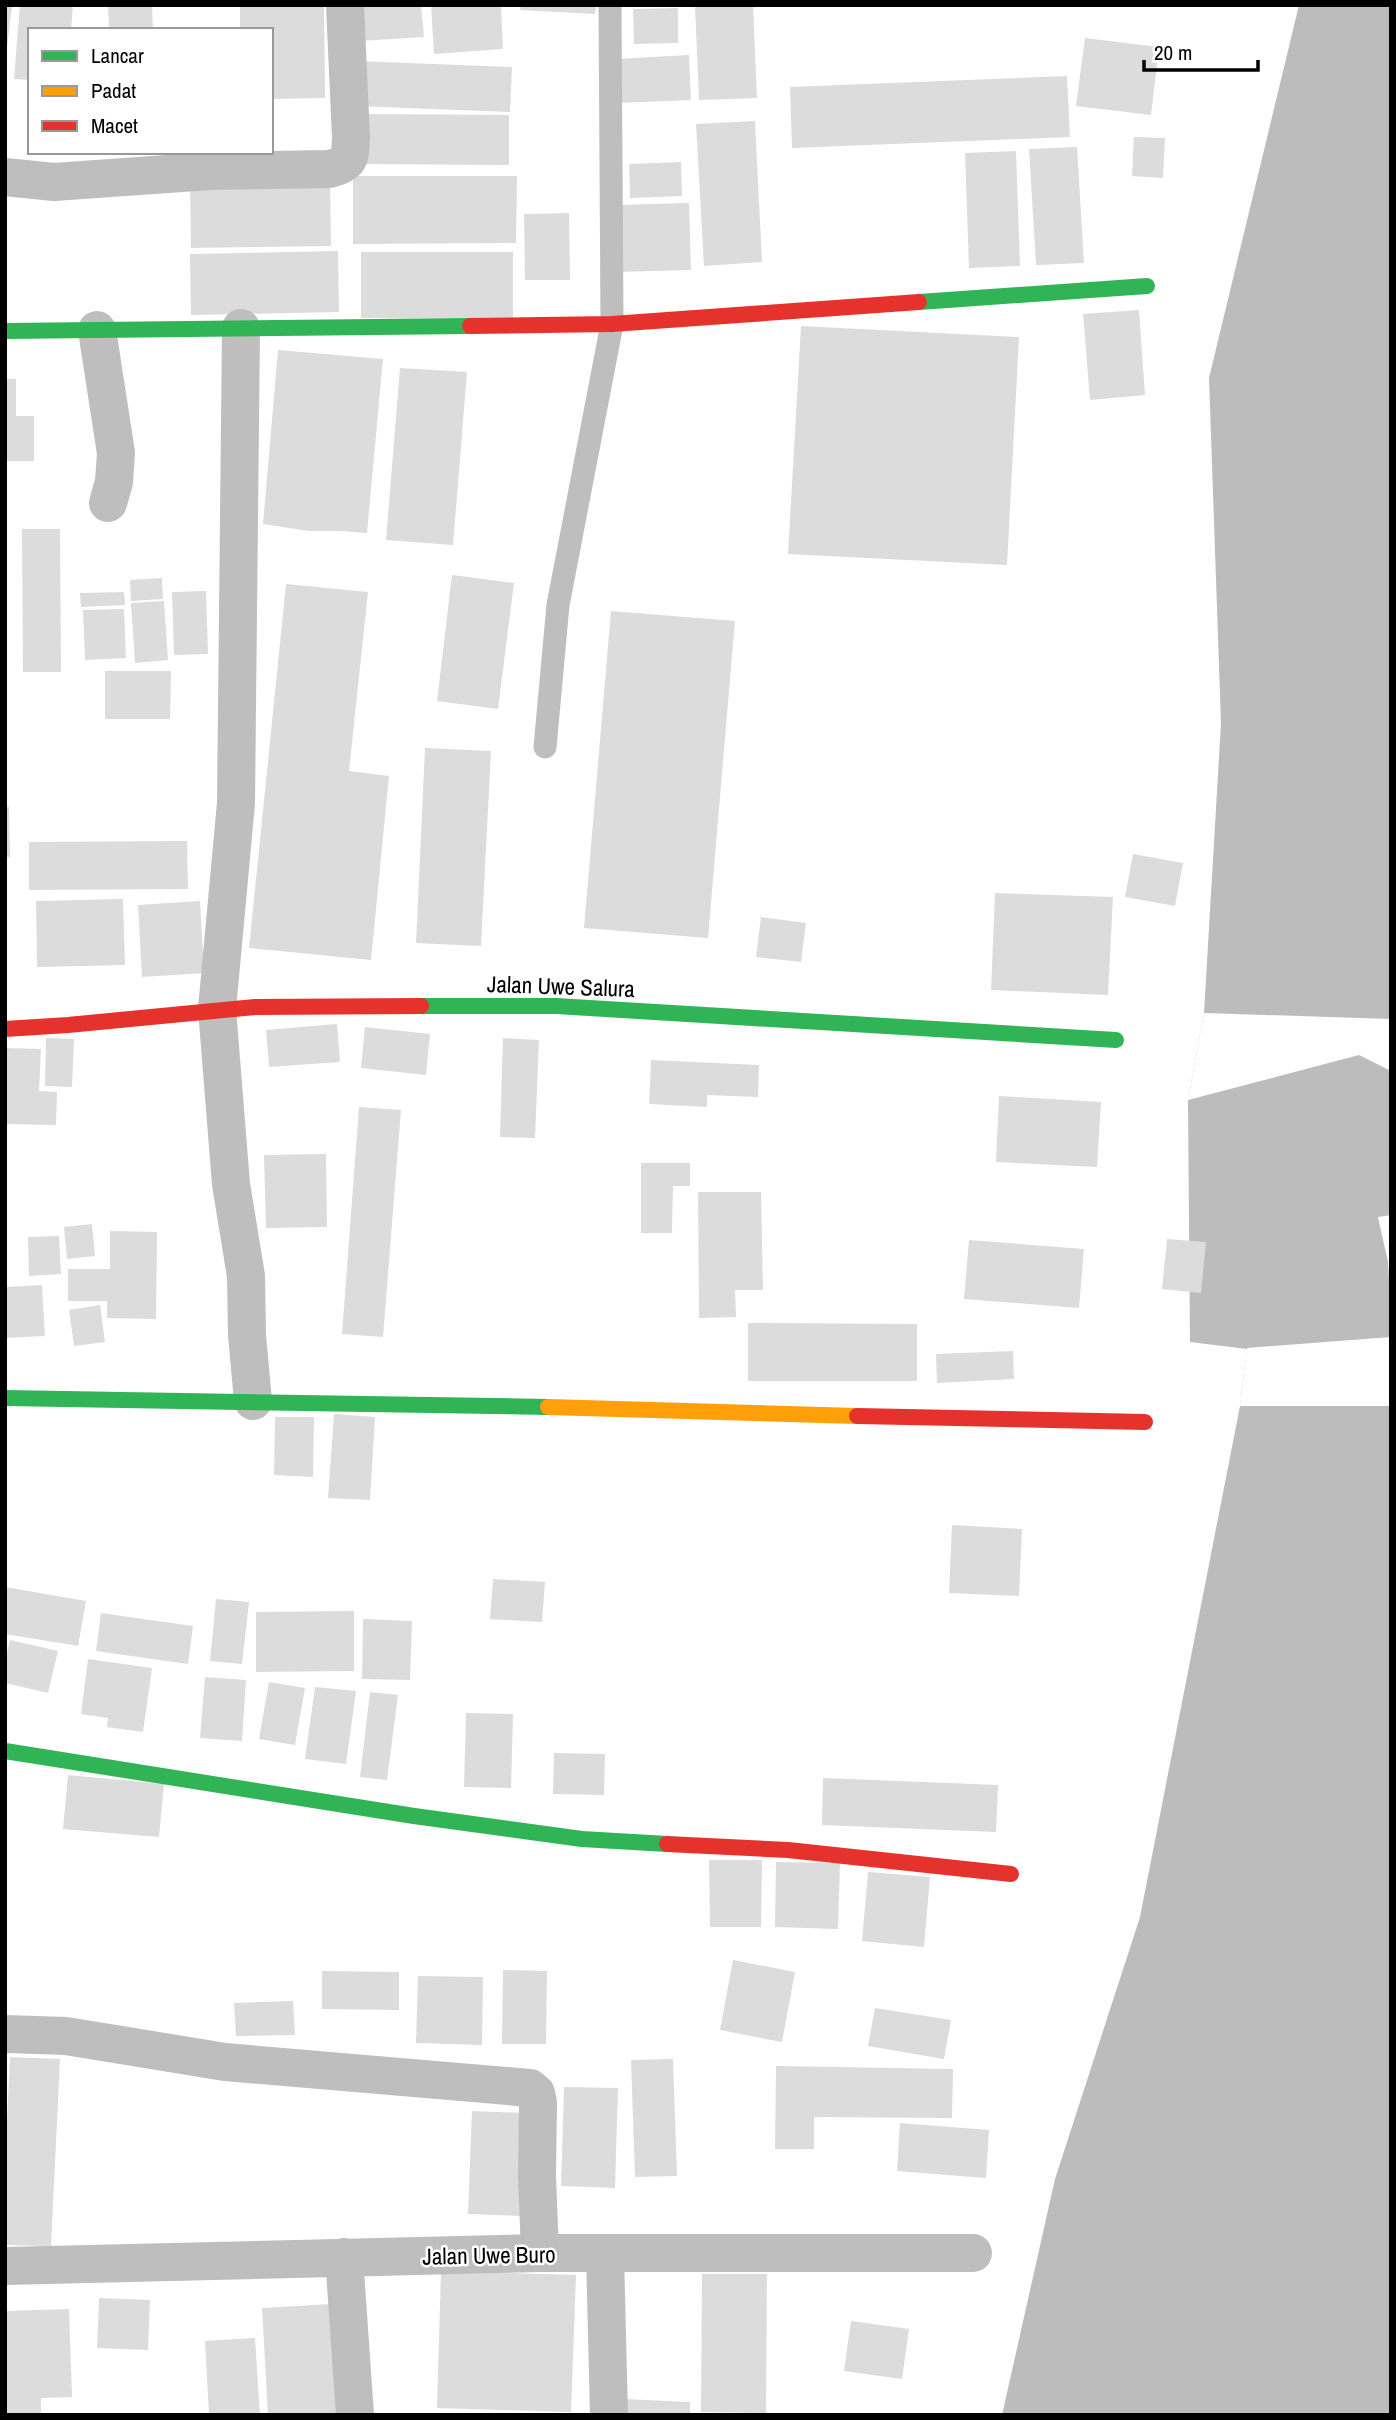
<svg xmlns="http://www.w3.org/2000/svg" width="1396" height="2420" viewBox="0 0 1396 2420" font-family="'Archivo Narrow',sans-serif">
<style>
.water{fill:#bcbcbc}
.pier{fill:#fff}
.building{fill:#dcdcdc}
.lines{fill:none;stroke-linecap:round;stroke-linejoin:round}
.lane{stroke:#bebebe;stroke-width:23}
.street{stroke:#bebebe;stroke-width:38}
.fast{stroke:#30b455;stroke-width:16}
.slow{stroke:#ff9f0a;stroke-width:16}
.jam{stroke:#e5322d;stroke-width:16}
.labels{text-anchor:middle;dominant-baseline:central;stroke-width:5;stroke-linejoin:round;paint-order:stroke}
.street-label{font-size:23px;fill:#000;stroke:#fff}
</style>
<rect width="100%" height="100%" fill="#fff"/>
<path class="water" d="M1299,5h92v2410h-389l53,-236 85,-262 100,-511 7,-57 -57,-7 -2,-242 16,-87 17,-290 -12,-345z"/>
<path class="pier" d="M1204,1013l187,6v52l-32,-16 -171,45z
M1391,1215v93l-3,-46 -10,-45z
M1391,1337v69h-151l7,-58z"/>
<path class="building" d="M5,5h7l-5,43h-2z
M20,5h53l-2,25h-41v50l-16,-1z
M108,5h44l1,25h-44z
M240,5h84l1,93 -54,1v-69h-31z
M357,5h64l3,32 -64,4z
M431,5h70l2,44 -69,5z
M521,5h75l-1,9 -75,-4z
M695,5h58l4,93 -58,2z
M678,8v35l-44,1 -1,-35z
M1085,38l74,9 -8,68 -75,-9z
M689,55l2,45 -73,3 -1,-44z
M358,61l154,6 -2,45 -154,-6z
M1067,76l3,61 -278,11 -2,-61z
M360,114l149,1v50l-150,-1z
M755,121l7,141 -58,4 -8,-142z
M1134,137l31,1 -2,40 -31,-2z
M1077,147l7,116 -48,2 -7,-116z
M1016,151l4,115 -51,2 -4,-115z
M681,162l1,34 -52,2 -1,-34z
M353,176h164l-1,67 -163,1z
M330,179l1,67 -140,2 -1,-67z
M689,203l2,67 -74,2 -2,-67z
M569,213l1,67h-45l-1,-66z
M338,251l1,61 -148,3 -1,-61z
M361,252h152v66h-152z
M1139,310l6,85 -55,5 -7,-86z
M801,326l218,11 -12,228 -219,-11z
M278,350l105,9 -16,174 -25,-2h-33l-46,-7z
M400,368l67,4 -14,173 -67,-5z
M5,379h11v37h18v45h-29z
M22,529h38l1,143h-38z
M452,575l62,8 -16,126 -61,-8z
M162,578l1,21 -32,2 -1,-21z
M286,584l82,8 -19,179 40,5 -18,184 -122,-12z
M206,591l2,63 -34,1 -2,-63z
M124,592l1,13 -44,2 -1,-14z
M164,601l4,59 -33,3 -4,-60z
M124,609l2,49 -41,2 -2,-50z
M611,611l124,10 -27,317 -124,-10z
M105,671h66l-1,48h-65z
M425,748l66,3 -10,195 -65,-3z
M5,807h4l1,50h-5z
M187,841l1,48 -159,1v-48z
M1133,854l50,9 -8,43 -50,-9z
M995,893l118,4 -5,98 -117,-5z
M123,899l2,66 -88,2 -1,-66z
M200,901l4,72 -62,4 -4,-72z
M761,917l45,6 -5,39 -45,-5z
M337,1024l3,38 -71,5 -3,-37z
M365,1027l65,7 -4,41 -65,-7z
M46,1038l28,1 -2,48 -27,-1z
M503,1038l36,2 -4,98 -35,-1z
M5,1048l36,1 -2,42 18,1 -1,33 -51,-1z
M651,1060l108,5 -1,32 -51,-2v12l-58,-3z
M999,1096l102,6 -4,65 -101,-5z
M359,1107l42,3 -18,227 -41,-3z
M326,1154l1,73 -61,1 -2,-73z
M641,1163h49v23h-17l-1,47h-31z
M698,1192h63l2,98h-28l1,27 -37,1z
M92,1224l3,32 -28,3 -3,-32z
M110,1231l47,1 -1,87 -49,-1v-17h-39v-32h42z
M59,1236l2,38 -32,2 -1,-39z
M1167,1239l39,3 -5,51 -39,-4z
M969,1240l115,9 -5,59 -115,-9z
M42,1285l3,51 -40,2v-51z
M100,1305l5,37 -31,4 -5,-36z
M748,1323l169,1v57h-169z
M1013,1351l1,28 -77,4 -1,-29z
M334,1414l41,3 -5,83 -42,-2z
M275,1417h39l-1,60 -39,-2z
M952,1525l70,4 -3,67 -70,-3z
M493,1579l52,3 -3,40 -52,-3z
M5,1587l81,14 -8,45 -73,-12z
M216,1599l33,3 -7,62 -32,-3z
M354,1611v60l-98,1v-60z
M101,1613l92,13 -5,38 -92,-13z
M363,1619l49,2 -2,59 -48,-1z
M10,1640l48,11 -10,42 -43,-10v-22z
M88,1659l64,9 -9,64 -36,-5 1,-9 -27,-4z
M205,1677l41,3 -4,61 -42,-3z
M269,1682l36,6 -10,57 -36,-6z
M315,1687l41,4 -10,73 -41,-5z
M370,1692l28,3 -11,85 -27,-3z
M466,1713l47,1 -2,74 -47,-1z
M554,1753l51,1 -1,41 -51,-1z
M68,1775l96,9 -5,53 -96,-8z
M823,1778l175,7 -2,47 -174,-7z
M709,1860h53l-1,67h-51z
M776,1862l64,1 -2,66 -63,-2z
M868,1872l62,5 -6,70 -62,-6z
M733,1960l62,12 -13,70 -62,-12z
M503,1970l44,1 -1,73h-44z
M322,1971l77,1v38l-77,-1z
M418,1976l65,1 -1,68 -66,-2z
M293,2001l2,34 -59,1 -2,-33z
M875,2008l76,12 -7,39 -76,-13z
M10,2057l50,2 -9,187 -46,-1v-82z
M673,2059l4,117 -42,1 -4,-117z
M776,2066l177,3 -1,49 -138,-1v32h-39z
M564,2087l54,1 -3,100 -54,-2z
M472,2111l53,2 -4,103 -53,-2z
M900,2123l89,7 -3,48 -89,-7z
M441,2271l135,4 -5,137 -134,-4z
M702,2274h65l-1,139 -65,-1z
M99,2298l51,2 -2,50 -51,-2z
M331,2304l7,111h-70l-6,-107z
M69,2309l3,88 -31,1v17h-36v-104z
M851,2321l58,8 -7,50 -58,-8z
M255,2338l5,77h-51l-4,-74z
M624,2399l66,3v13h-67z"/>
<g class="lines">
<path class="lane" d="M545,747l13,-142 54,-281 -2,-319"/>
<path class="street" d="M5,177l49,5 156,-11 119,-2c22,-5 21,-11 22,-31l-6,-133
M241,328l-5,475 -19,206 14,175 15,92 1,59 6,66
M97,330l19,123 -2,29 -6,21
M5,2034l61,2 159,26 305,26 6,5 2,10 -1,73 3,77
M605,2254l4,161
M344,2257l11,158
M5,2266l535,-13h433"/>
<path class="fast" d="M919,302l228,-16
M5,331l465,-5
M421,1006h135l560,34
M5,1398l543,9
M5,1751l409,65 168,23 85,5"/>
<path class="slow" d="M548,1407l309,9"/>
<path class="jam" d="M470,326l142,-2 307,-22
M5,1029l63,-4 187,-18 166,-1
M857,1416l288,6
M667,1844l121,6 223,24"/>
</g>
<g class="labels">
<g class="street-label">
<text transform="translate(561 986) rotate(2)">Jalan Uwe Salura</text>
<text transform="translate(489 2255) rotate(-1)">Jalan Uwe Buro</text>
</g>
</g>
<rect width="1396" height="2420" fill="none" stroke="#000000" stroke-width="14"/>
<rect x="28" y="28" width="245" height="126" fill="#ffffff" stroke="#999999" stroke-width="2"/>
<rect x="42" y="51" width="35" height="10" fill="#30b455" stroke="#999999" stroke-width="2"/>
<text x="91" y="63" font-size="21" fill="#000000">Lancar</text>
<rect x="42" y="86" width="35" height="10" fill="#ff9f0a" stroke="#999999" stroke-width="2"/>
<text x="91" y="98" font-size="21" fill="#000000">Padat</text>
<rect x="42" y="121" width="35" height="10" fill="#e5322d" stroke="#999999" stroke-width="2"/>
<text x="91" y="133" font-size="21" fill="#000000">Macet</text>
<path d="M1144 60v10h114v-10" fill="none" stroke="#000000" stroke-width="3.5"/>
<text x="1154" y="60" font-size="21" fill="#000000" stroke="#ffffff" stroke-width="5" paint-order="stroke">20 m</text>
</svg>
